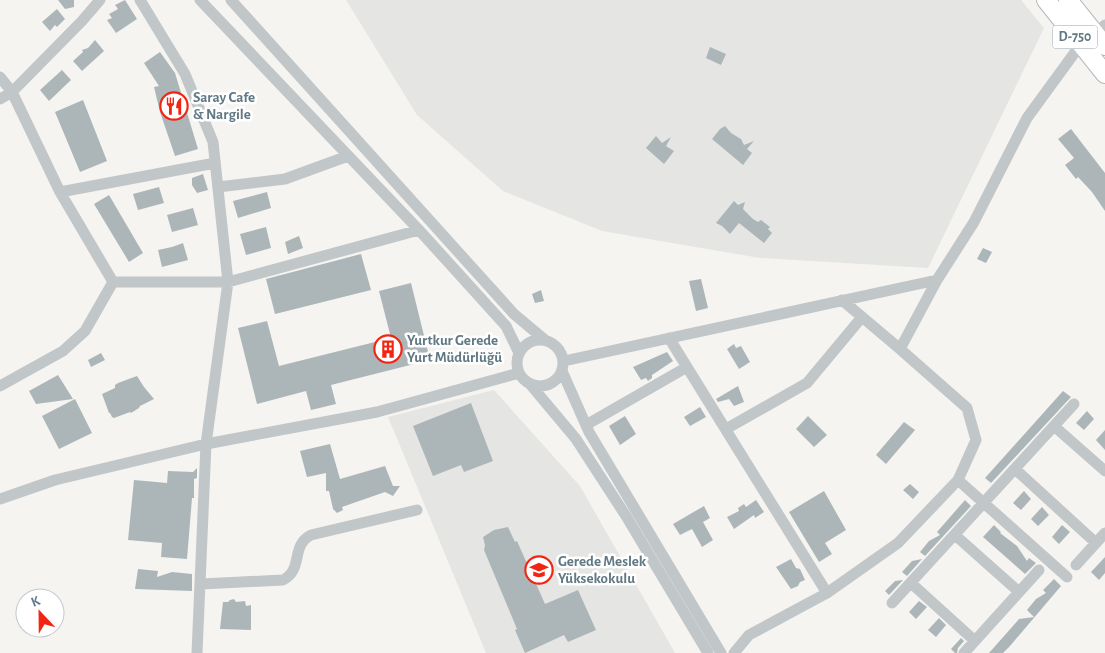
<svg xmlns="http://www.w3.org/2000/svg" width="1105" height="653" viewBox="0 0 1105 653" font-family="'Alegreya Sans',sans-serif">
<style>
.built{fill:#e5e5e3}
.building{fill:#acb6b9}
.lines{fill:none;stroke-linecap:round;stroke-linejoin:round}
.highway-casing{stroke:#b3b8ba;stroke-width:20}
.minor{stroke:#c1c6c9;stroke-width:11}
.highway{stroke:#fff;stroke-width:18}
.labels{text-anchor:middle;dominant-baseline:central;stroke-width:5;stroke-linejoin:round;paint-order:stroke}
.shield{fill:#fff;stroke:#90a1a9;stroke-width:1}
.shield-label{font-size:14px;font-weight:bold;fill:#617984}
.poi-label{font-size:15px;font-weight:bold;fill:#617984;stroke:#fff;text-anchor:start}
</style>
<rect width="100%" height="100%" fill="#f5f4f0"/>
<path class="built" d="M346,0h675l23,28 -116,240 -168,-10 -158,-27 -99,-40 -86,-76z
M494,390l86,96 95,167h-189l-98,-236z"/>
<path class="building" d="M58,0h16v7l-9,2z
M125,0l12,19 -21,14 -9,-13 5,-2 -3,-4 9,-5 -3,-4z
M57,9l8,10 -8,8 -2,-2 -5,6 -8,-9z
M95,40l9,11 -22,20 -9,-10 10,-9 -1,-2 6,-2z
M710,47l16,7 -5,11 -15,-7z
M160,52l15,21 23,76 -23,7 -15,-44 -6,-25 5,-1 -15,-23z
M62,70l9,10 -22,21 -9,-11z
M83,100l24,61 -27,11 -25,-60z
M725,126l6,7 10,6 3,6 10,-4 -7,8 5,4 -9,12 -31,-26 8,-10z
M1071,129l34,44v38l-13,-19 -14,-15 -2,2 -11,-14 9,-7 -16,-19z
M656,136l6,7 9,-6 -5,9 8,5 -10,13 -18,-16z
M203,174l5,16 -11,3 -5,-8v-7z
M159,187l5,16 -26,7 -5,-16z
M267,192l4,16 -33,10 -5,-17z
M109,195l34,58 -14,9 -35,-58z
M734,201l4,4 7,-3 -2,7 10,10 5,3 3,-2 9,7 -2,2 4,4 -8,10 -25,-20 -9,11 -8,-8 -6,-3z
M193,208l5,17 -26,7 -5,-17z
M266,227l5,21 -25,7 -6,-21z
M299,236l4,12 -15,6 -3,-12z
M183,243l5,17 -26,7 -4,-17 14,-3z
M983,248l9,4 -6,11 -9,-4z
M361,254l10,36 -96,24 -9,-35z
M701,279l7,29 -12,3 -7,-30z
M411,283l19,77 -99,25 5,19 -25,6 -5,-19 -49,13 -19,-76 29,-7 12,45 112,-28 -12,-47z
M541,290l3,11 -9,2 -3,-9z
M734,344l2,4 5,-2 9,16 -11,7 -12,-20z
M667,352l6,9 -21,14v3l-4,3 -2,-3 -5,2 -8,-13z
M101,353l4,7 -14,7 -3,-7z
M58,375l15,24 -37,5 -7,-13z
M137,376l7,11 10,12 -14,7 -1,2 -8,5 -1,-1 -16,6 -2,-1 -2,-4h-1l-7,-19 13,-6v-3l3,-2z
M738,386l6,16 -10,4 -5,-7 -11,3 -2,-3z
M1063,391l8,6 -80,86 -6,-5z
M75,399l17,34 -33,16 -17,-33z
M471,403l22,58 -29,11 -3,-7 -28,11 -20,-50z
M700,407l6,10 -16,9 -6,-9z
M1087,411l7,8 -10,11 -8,-7z
M625,416l11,18 -16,11 -11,-19z
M808,416l19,19 -13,12 -18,-18z
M904,422l11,8 -29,34 -10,-9z
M1105,430v20l-9,-10z
M330,444l10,35 45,-13 8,20h7l-7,10 -8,-4 -43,15 1,3 -6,3 -4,-4 -4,-18h-3v-18l-19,4 -7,-26z
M197,468v10l-3,1v19h-2l-5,61 -26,-2 1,-14 -34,-3 6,-60 33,3 1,-12 25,1z
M910,484l9,8 -6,7 -10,-9z
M824,491l22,39 -21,13 7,11 -13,8 -30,-50z
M1024,491l7,8 -10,11 -8,-7z
M756,500l8,12 -9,6 -1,-3 -20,14 -7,-12 12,-6 -1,-3 6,-4 2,3z
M965,500l6,6 -46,50 -5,-4 9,-11 11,-6 -3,-3z
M704,506l6,12 -7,4 10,18 -11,7 -10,-18 -12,6 -7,-11z
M1042,507l7,8 -11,11 -7,-7z
M994,525l7,7 -1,1 17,13 10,15 2,-3 7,5 -11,11 -42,-37z
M1062,525l8,7 -11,12 -7,-7z
M508,527l7,15 2,-1 28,63 33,-14 18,40 -28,12 -4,-7 -39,18 -10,-23 2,-1 -33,-79 1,-5 -2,-8 11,-7z
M1105,557v16l-6,7 -8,-8z
M791,559l5,9 4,1 5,11 -5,2 -2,4 -7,3 -15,-22z
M922,559l-15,17 -5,-4 10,-11z
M138,569l20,2 -1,6 15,-5 20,2v17l-57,-2z
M1054,579l7,7 -51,60 -7,7h-14l30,-34 15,-2 -7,-7 9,-11 10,-6 -3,-3z
M903,580l-14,15 -4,-4 10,-10z
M234,599l2,3 9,-1 1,5 5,-1v25l-31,-1 3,-27h5l2,-2z
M919,601l8,6 -11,12 -7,-7z
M939,618l7,7 -10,12 -8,-7z
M961,638l3,3 -6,7 -1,5h-2l-4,-4z"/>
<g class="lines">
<g class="highway-casing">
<path id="highway" d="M1046,0l59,74
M1068,0l37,46"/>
</g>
<path class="minor" d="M140,0l45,74 28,68 15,140 -22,162 171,-32 142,-39
M200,0l219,230 87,96 13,27
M231,0l283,314 31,26
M0,77l12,15 48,100 53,90h115l191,-52
M0,99l12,-7 70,-71 18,-21
M218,187l67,-8 63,-23
M60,192l155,-29
M842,300l58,49
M669,338l158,255
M517 363a23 23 0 1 1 46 0a23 23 0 1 1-46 0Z
M564,361l373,-81 37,-58 53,-104 54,-74 24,-19
M562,371l27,61 132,221
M530,384l46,55 50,77 82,137
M0,386l63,-35 22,-20 28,-49
M586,425l101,-58
M1054,426l51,45
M726,429l81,-46 55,-66
M1015,469l81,74
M958,480l109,97
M0,499l55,-19 151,-36 -9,209
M955,535l64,57
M1076,565l29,-32
M911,583l64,58
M201,584l82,-4c21,-11 7,-34 28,-45l106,-25
M892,603l182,-199
M734,653l15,-18 78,-42 71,-50 60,-63 18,-40 -9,-32 -67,-59 37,-69
M964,653l75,-83"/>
<use href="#highway" class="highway"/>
</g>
<defs>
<g id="restaurant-ring" transform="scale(1.4375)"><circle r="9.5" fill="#fff" stroke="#f22512" stroke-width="1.5"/><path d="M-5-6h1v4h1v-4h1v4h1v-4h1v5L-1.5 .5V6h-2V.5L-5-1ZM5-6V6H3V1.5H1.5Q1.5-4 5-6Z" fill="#f22512"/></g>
<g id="building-ring" transform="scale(1.4375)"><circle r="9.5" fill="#fff" stroke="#f22512" stroke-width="1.5"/><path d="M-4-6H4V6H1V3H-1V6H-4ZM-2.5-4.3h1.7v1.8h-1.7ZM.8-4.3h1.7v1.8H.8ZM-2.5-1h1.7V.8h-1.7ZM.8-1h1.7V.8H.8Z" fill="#f22512"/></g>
<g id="university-ring" transform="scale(1.4375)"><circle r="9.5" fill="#fff" stroke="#f22512" stroke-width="1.5"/><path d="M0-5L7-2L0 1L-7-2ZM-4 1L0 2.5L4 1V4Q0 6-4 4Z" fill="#f22512"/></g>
</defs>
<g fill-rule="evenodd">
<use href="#restaurant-ring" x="174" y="106"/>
<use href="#building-ring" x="388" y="349"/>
<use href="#university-ring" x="539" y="570"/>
</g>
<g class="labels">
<rect class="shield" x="1052.5" y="25.5" width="45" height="23" rx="4"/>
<g class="shield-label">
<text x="1075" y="37">D-750</text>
</g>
<g class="poi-label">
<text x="193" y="97">Saray Cafe<tspan x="193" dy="17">&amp; Nargile</tspan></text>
<text x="407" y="340">Yurtkur Gerede<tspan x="407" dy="17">Yurt Müdürlüğü</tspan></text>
<text x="558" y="561">Gerede Meslek<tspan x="558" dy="17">Yüksekokulu</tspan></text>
</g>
</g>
<g transform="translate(40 613) rotate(338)"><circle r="24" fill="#ffffff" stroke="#c0c9ce"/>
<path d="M0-4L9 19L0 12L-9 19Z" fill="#f22512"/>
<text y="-8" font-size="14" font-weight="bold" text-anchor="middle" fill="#617984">K</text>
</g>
</svg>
